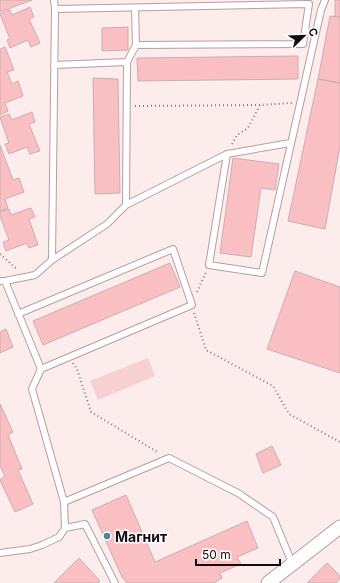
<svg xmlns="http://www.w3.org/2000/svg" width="340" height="583" viewBox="0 0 340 583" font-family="Inter,sans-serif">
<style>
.green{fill:#f7d0d2}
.building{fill:#fabfc2;stroke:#caafb0}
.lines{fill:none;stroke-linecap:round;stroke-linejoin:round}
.service-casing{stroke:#b89d9e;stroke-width:8}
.minor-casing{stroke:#b89d9e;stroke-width:15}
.path{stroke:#877b7b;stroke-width:2;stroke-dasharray:1 3;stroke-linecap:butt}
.service{stroke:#fff;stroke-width:6}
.minor{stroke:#fff;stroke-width:13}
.poi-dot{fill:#47889a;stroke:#fefefe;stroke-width:1.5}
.labels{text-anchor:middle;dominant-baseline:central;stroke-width:3;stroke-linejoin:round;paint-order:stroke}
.poi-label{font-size:14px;font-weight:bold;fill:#140b0c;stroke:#fefefe;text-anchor:start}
</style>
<rect width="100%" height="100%" fill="#fdecec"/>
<path class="green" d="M148,358l7,18 -57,24 -8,-19z"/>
<path class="building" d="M0,0h32l-32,12z
M335,0h5v17l-5,-1z
M30,7l4,10 -5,2 11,24 -9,4 -3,-7 -18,8 -3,-8 3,-1 -10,-25 10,-4 2,5z
M330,16l10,1v66l-22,-4z
M128,27v23l-26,1v-23z
M5,47l9,23 -7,2 5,12 6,-3 5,15 -18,7 3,8 -8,4v-66z
M298,56v23l-160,2 -1,-23z
M93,78l25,1 2,114 -25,1z
M318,79l22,4v63l-15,83 -37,-8z
M32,112l3,10 -6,2 11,27 -10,3 -3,-7 -18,7 -4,-10 4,-1 -9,-26 9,-3 3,6z
M0,145l13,35 6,-2 5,14 -19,7 3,9 -8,3z
M233,158l46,6 -4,26 -14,-2 -10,69 -31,-4z
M31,208l4,9 -6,2 9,26 -9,3 -2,-5 -21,8 -3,-9 6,-2 -9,-24v-4l9,-3 2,6z
M170,263l10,24 -137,58 -10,-24z
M295,271l45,16v86l-73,-24z
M6,329l7,18 -13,6v-21z
M0,404l13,28 -5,3 14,34 -4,1 15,34 -18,8 -15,-32 5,-4 -5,-10z
M272,446l9,19 -18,8 -7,-19z
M126,495l29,67 92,-41 11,27 -21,9 4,7 -21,9 2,5 -8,5h-87l-5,-6 -30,-67z
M79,558l21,23 -2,2h-44z
M327,563l13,13v3l-4,4h-29z"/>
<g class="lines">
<g class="service-casing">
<path id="service" d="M54,0l1,9 254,-5 -6,40 -167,1
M54,65l73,-3
M227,154l-18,111 53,8 59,-263 4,-10
M126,205l101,-51 63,-11
M52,260l3,-251
M0,281h5l36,88 -9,20 32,113 1,26 -6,9 -17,8 -12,4 -30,4
M5,281l30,-6 17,-15 55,-36 19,-19 1,-143 9,-17 -1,-37
M18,314l155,-65 19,56 -151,64
M64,502l105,-44 69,35 35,24 19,46
M65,528l20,-4 30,59"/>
</g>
<g class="minor-casing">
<path id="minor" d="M268,583l72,-56"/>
</g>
<path class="path" d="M135,106l125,-1
M232,144l5,-9 11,-7 12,-23 32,-2
M0,254l18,16
M197,292l9,-20
M194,313l12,37 67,36 16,28 51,28
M73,363l4,6 14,43 68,41"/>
<use href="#service" class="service"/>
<use href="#minor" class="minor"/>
</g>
<circle class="poi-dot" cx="107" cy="536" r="4"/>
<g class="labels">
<g class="poi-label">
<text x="115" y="536">Магнит</text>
</g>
</g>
<g transform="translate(304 36) rotate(67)" stroke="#fefefe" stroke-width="3" paint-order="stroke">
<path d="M0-3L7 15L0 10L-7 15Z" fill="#140b0c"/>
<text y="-6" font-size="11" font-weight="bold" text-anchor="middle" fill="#140b0c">С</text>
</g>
<path d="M196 559v6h84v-6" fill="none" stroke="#140b0c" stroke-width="2"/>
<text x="202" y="559" font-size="12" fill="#140b0c" stroke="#fefefe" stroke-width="3" paint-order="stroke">50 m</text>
</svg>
